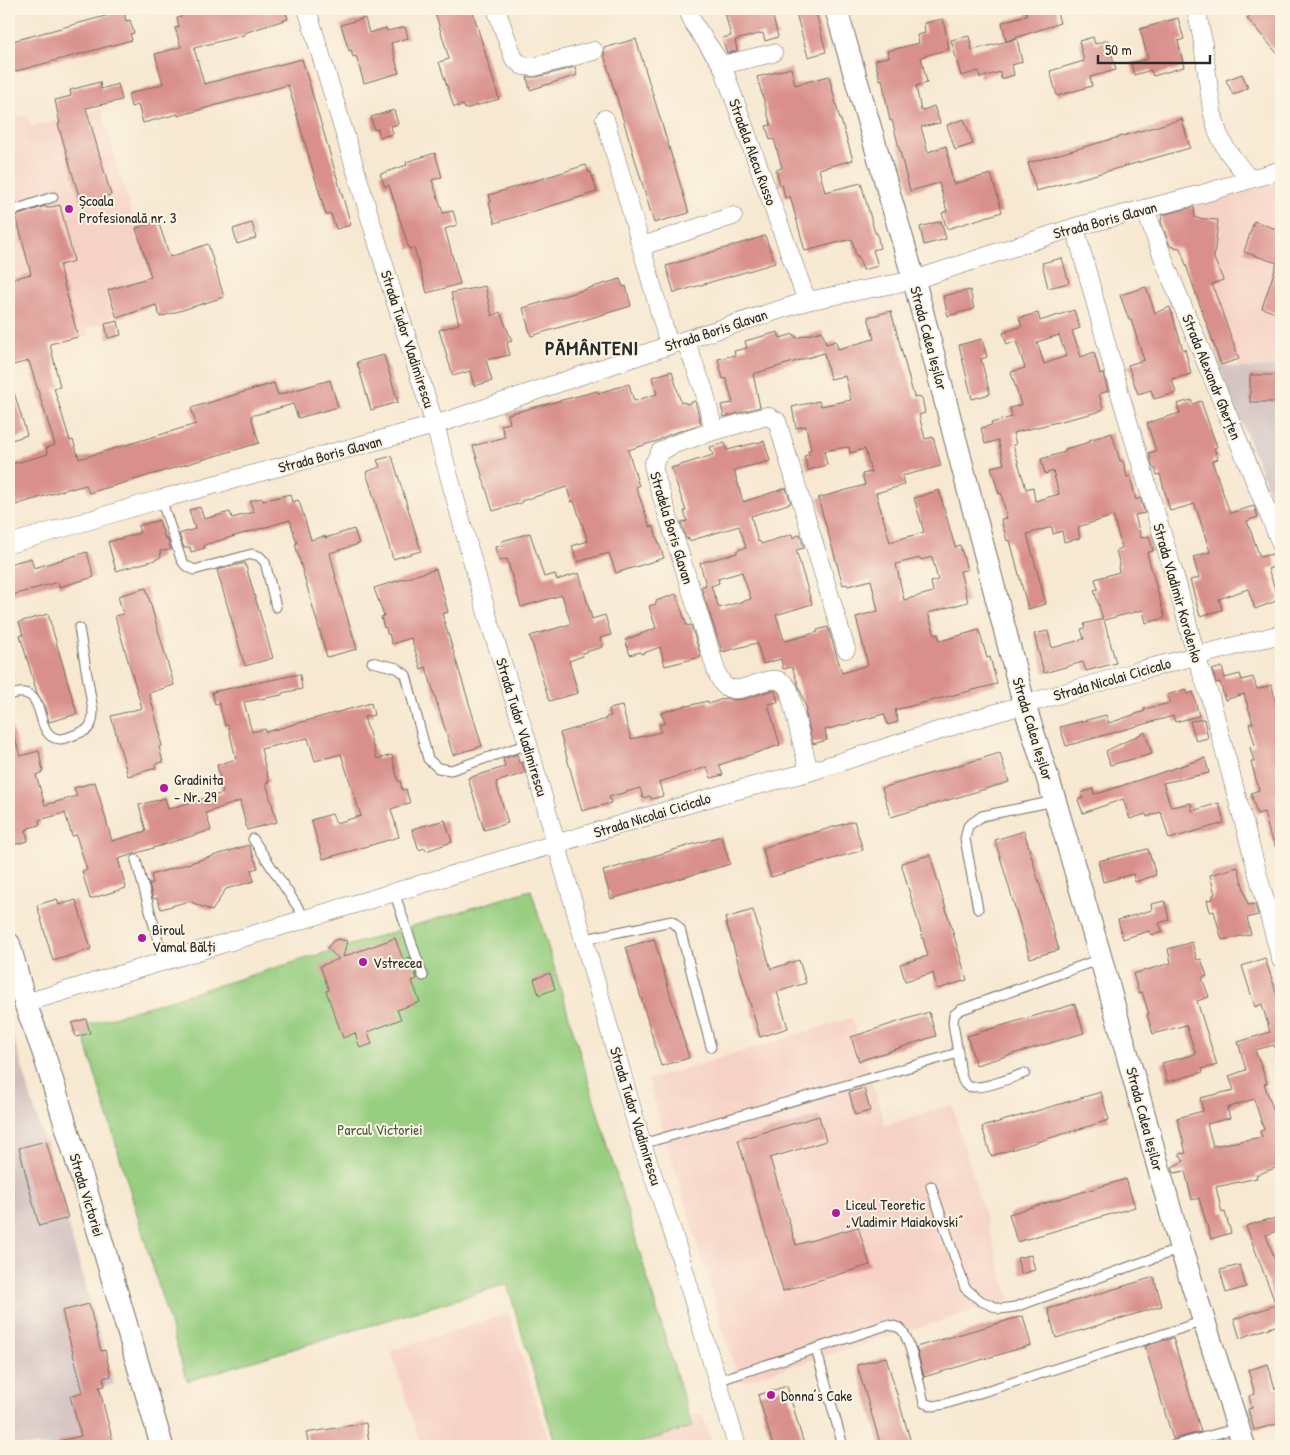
<svg xmlns="http://www.w3.org/2000/svg" width="1290" height="1455" viewBox="0 0 1290 1455" font-family="'Patrick Hand',sans-serif">
<style>
.built{fill:#f6d1c5}
.industrial{fill:#d1bfbf}
.green{fill:#97ce80;stroke:#617c56}
.building{fill:#d9908c;fill-rule:evenodd}
.lines{fill:none;stroke-linecap:round;stroke-linejoin:round}
.service-casing{stroke:#726d65;stroke-width:11}
.minor-casing{stroke:#726d65;stroke-width:19}
.tertiary-casing{stroke:#726d65;stroke-width:24}
.service{stroke:#fff;stroke-width:9}
.minor{stroke:#fff;stroke-width:18}
.tertiary{stroke:#fff;stroke-width:22}
.poi-dot{fill:#b5179e;stroke:#fcf5e5;stroke-width:2}
.labels{text-anchor:middle;dominant-baseline:central;stroke-width:4;stroke-linejoin:round;paint-order:stroke}
.street-label{font-size:15px;fill:#2b2b2b;stroke:#fcf5e5}
.poi-label{font-size:15px;fill:#2b2b2b;stroke:#fcf5e5;text-anchor:start}
.park-label{font-size:15px;fill:#4b5c44;stroke:#fcf5e5}
.district-label{font-size:20px;font-weight:bold;letter-spacing:1px;fill:#2b2b2b;stroke:#fcf5e5}
</style>
<rect width="100%" height="100%" fill="#fcf5e5"/>
<filter id="ink" filterUnits="userSpaceOnUse"><feTurbulence type="fractalNoise" baseFrequency=".02" numOctaves="2"/><feDisplacementMap in="SourceGraphic" scale="10" xChannelSelector="R" yChannelSelector="G"/><feConvolveMatrix kernelMatrix="1 2 1 2 8 2 1 2 1" color-interpolation-filters="sRGB"/></filter>
<filter id="wash" filterUnits="userSpaceOnUse"><feTurbulence type="fractalNoise" baseFrequency=".0096" numOctaves="4" result="noise"/><feDisplacementMap in="SourceGraphic" scale="20" xChannelSelector="R" yChannelSelector="G"/><feGaussianBlur stdDeviation="1.12" result="paint"/><feColorMatrix in="noise" values="0 0 0 0 0 0 0 0 0 0 0 0 0 0 0 0 0 1.4 0 .05"/><feComposite in="paint" operator="in"/></filter>
<g filter="url(#wash)">
<rect width="100%" height="100%" fill="#f7e8d1"/>
<path class="built" d="M101,109l53,183v11l-43,13 1,6 -25,6 2,8 -38,9 -4,-8 -22,1 -16,5v-224l18,-4 4,12z
M1281,181v186l-42,1 -15,-44 -17,5 -3,-8 16,-7 -18,-54 -18,6 -5,-14 -13,-1 -5,-23 2,-12z
M852,1018l33,107 67,-20 58,195 -271,82 -91,-302z
M508,1313l43,133h-130l-30,-95z
M702,1413l11,33h-113z"/>
<path class="industrial" d="M1218,364l21,4 42,-1v154z
M9,1021l105,363 -15,4 14,58h-104z"/>
<path class="green" d="M531,890l161,537 -63,19h-73l-49,-162 -320,97 -106,-354z"/>
<g id="blocks">
<path class="building" d="M191,9h94l3,10 -44,14v2l-50,13 10,36 98,-25 49,166 -15,4 -5,-15 -5,1 -38,-130 -110,31v-2l-35,9 -5,-18 -7,2 -3,-13 35,-10 -8,-30 26,-7 -6,-19 4,-1 -2,-9 4,-1 -1,-5z
M434,9h38l27,90 -34,10 -2,-4 -9,2 -15,-45 10,-3z
M724,9h47l7,28 -13,4 -2,-8 -28,7 2,11 -10,2 -5,-15 9,-2z
M795,9h20l11,43 -18,5z
M1025,9h31l4,14 -54,18 -4,-19 25,-7z
M1257,9h19l5,6v43l-34,-40z
M124,11l2,10 4,-1 4,13 -4,1 2,6 -123,33v-31z
M365,18l4,15 17,-5 1,3 18,-4 3,11 -17,5 8,30 -35,10 -8,-27 -3,1 -2,-7 -2,1 -8,-26z
M1178,18l6,21 -6,2 6,26 -31,9 -2,-6 -17,5 -3,-12 17,-4 -8,-30z
M943,19l6,30 -28,8 6,26 -11,3 5,25 13,-5 6,17 -19,4 7,25 18,-6 7,38 38,-10 11,38 -55,17 -5,-16 5,-2 -8,-28 -29,8 -18,-71 -2,1 -8,-42 -2,1 -5,-20 14,-3 -2,-6 32,-8 -2,-8 8,-2 -1,-10z
M969,36l3,14 45,-11 5,23 -10,3 2,10 -13,4 -1,-7 -20,6 -1,-7 -18,5 -10,-36z
M1093,37l2,7 13,-4 8,30 -26,7 2,9 -35,10 -7,-25 34,-10 -5,-20z
M636,39l53,174 -35,10 -50,-168v-7z
M575,67l2,8 -47,15 -3,-13h10z
M791,68l4,17 34,-9 11,44h1l12,40 -34,9 6,23 36,-9 14,50h2l3,15 -7,2 5,16 -15,4 -5,-14h-2l-4,-17 -47,12 -15,-55 -5,2 -3,-14 -2,1 -4,-15 6,-2 -8,-29 -4,1 -4,-14 5,-1 -14,-48z
M1242,74l6,14 -15,7 -7,-15z
M100,82l1,7 17,-5 4,16 -36,8 25,87 -30,8 -23,-79h2l-5,-24 16,-4 -1,-6z
M394,110l4,14 -7,2 2,8 -13,3 -2,-8 -4,1 -3,-13z
M964,119l9,25 -18,6 -8,-25z
M1182,119l8,29 -154,43 -8,-28z
M435,153l7,24 -10,3 11,33 10,-2 4,14 -12,4 15,55 -33,9 -13,-45 -5,1 -20,-64 -4,2 -5,-13 27,-9 -1,-3z
M586,165l3,8 2,-1 6,20 -102,31 -6,-20 2,-1 -2,-7z
M60,205l14,56 -14,4v4l18,68 -28,7 10,43 -6,1 16,53 3,-1 6,19 117,-35 -5,-16 83,-25 4,12 52,-15 8,27 -40,11 -5,-14 -42,12 8,27 -170,50 -3,-8 -15,4v-1l-62,19v-42l39,-11 -2,-6 9,-3 -26,-84 -20,5v-86l22,-6 -15,-58 29,-10 1,2z
M1194,207l1,11 23,2 -4,38 9,22 -11,4 27,75 -18,6 -41,-117 -10,-2 -9,-24 1,-7z
M158,221l12,36 38,-13 16,53 -64,20 -4,-12 -39,13 -9,-28 43,-13 -15,-49z
M941,221l5,18 -22,6 -4,-18z
M1254,221l27,10v84l-19,-7 15,-45 -33,-11z
M252,223l4,15 -19,6 -4,-15z
M765,236l10,27 -101,30 -8,-27z
M1062,258l7,25 -21,5 -6,-25z
M620,279l3,8 3,-1 5,20 -100,30 -8,-28z
M485,286l7,30 8,-4 12,29 -5,2 3,12 -24,5 6,21 -18,5 -4,-15 -17,5 -14,-46 20,-6 -8,-31z
M1146,287l9,26 15,-6 13,43 2,-1 6,25 -19,5 4,14 -22,6 -3,-9 -13,4 -2,-5 -8,-24 16,-5 -13,-40h-2l-9,-25z
M970,290l4,19 -26,7 -5,-20z
M1074,310l6,18 -8,3 9,26 13,-5 6,22 3,-1 5,18 -9,3 4,15 -5,3 -85,21 3,11 -3,1 13,44 7,-2 2,14 24,-7 -6,-23 -8,3 -4,-15 24,-7v-3l25,-7 -1,-2 23,-7 8,28h3l4,16 3,-1 6,24 4,-2 5,15 -10,2 6,23 8,-2 4,15 -6,2 18,65 -19,5 -3,-13 -39,10 12,43 -30,8 -3,-9 -39,11 -10,-39 14,-3 4,17 32,-9 -3,-10 4,-1 -1,-4 19,-5 -9,-29 4,-1 -3,-10 24,-7 -1,-5 2,-1 -4,-16 6,-2 -9,-32 -35,11 2,11 -16,4 -2,-11 -9,3 -1,-7 -25,7 19,70 -18,5 -18,-69 -3,1 -6,-22 6,-1 -6,-25 -2,1 -8,-27 13,-3 -6,-24 -13,4 -4,-16 11,-3 -1,-2 21,-6 -2,-9 11,-3 -10,-33 14,-4 -9,-27 -9,4 -4,-12 19,-7 -3,-8 19,-5 2,8zM1059,335l7,21 -22,8 -7,-22z
M891,311l23,86 8,1 3,15 -6,2 6,24 8,-2 8,29 -39,10 2,9 -28,8 14,49 34,-10 -10,-34 25,-8 16,57 5,-2 7,25 -7,1 8,31 -40,11 7,22 3,-1 2,7 39,-11 8,28 3,-1 7,27 -102,26 3,12 -10,3 -4,-11 -59,16 2,10 -14,4 -8,-33 2,-1 -15,-43 -9,2 -2,-10 -18,5 -6,-21 -35,9 -21,-65 5,-2 -6,-22 37,-10v-3l9,-2 -7,-22 -50,15v-3l-3,1 -5,-17 6,-1 -3,-10h2l-15,-43 42,-13 -3,-8 15,-4 2,7 37,-9 6,20 -36,9 9,32 43,-14 5,15 -40,13 7,26 2,-1 1,3 31,-10 1,4 7,-4 4,14 -8,2 16,54 -36,11 8,25 2,1 32,-9 -1,-2 11,-3 14,46 26,-8 -12,-48 22,-6 -7,-31 -23,6 -1,-2 -4,1 -25,-87 47,-13 -3,-11 9,-2 -6,-23 -15,4 -1,-6h-2l-23,4 3,14 -19,5 -4,-14 5,-1 -1,-5h3l-5,-24 -10,2 -4,-21 27,-6 2,5 30,-6 -6,-24 -15,3 -6,-26 -71,21 7,33 -36,10 -3,-12 12,-2 -7,-25 -3,1 -5,-20 17,-4 -1,-4 13,-3 -2,-7 33,-9 2,6 14,-4 2,4 26,-7 4,13 10,-3 2,8 36,-10 -6,-22zM932,557l6,23 -7,2 2,10 -29,8 -8,-36 24,-6 1,2zM742,572l9,27 -32,9 -8,-22 8,-3 -1,-4z
M118,321l3,14 -13,3 -3,-14z
M982,339l5,18 -6,2 9,35 -18,5 -13,-54z
M384,355l14,47 -27,8 -14,-48z
M672,371l9,32 4,-1 1,2 9,-3 6,23 -33,11 -11,6 -29,9 11,36 -3,1 14,40 3,-1 11,32 -48,15 -7,-20 -32,9 -5,-16 16,-5 -14,-40 -3,1 -4,-15 -46,14 1,2 -29,8 -20,-65 32,-9 -4,-12 9,-2 -2,-9 89,-23 1,2 31,-9 5,17 23,-7 -5,-17z
M1250,375h31v27h-31z
M9,386h3l15,49 -18,6z
M1191,400l2,4 8,-3 16,46 -3,1 4,11 -6,2 18,52 24,-7 4,11 -11,4 13,36 12,-3 4,12 -8,3 11,31 -24,9 -7,-20 -29,10 3,11 -22,6 -10,-36 9,-2 -6,-21 17,-5 -15,-48 -25,7 -10,-37 -3,1 -2,-7h-2l-4,-15 7,-2 -9,-28 33,-10 -3,-9z
M392,456l29,95 -28,8 -27,-87 14,-5 -3,-7z
M290,494l2,8 6,-2 2,4 11,36 14,-4v2l29,-9 5,15 -29,9 6,24h-1l22,72 -30,8 -32,-113h2l-7,-24 -86,25 1,3 -14,4 -1,-5 -6,1 -5,-14 16,-5 -6,-19 11,-3 4,12 26,-7 2,6 22,-6 -4,-11 12,-3 1,3z
M159,520l6,19 2,-1 4,12 -11,1 1,6 -6,3 -39,11 -8,-29 32,-9 -2,-7z
M530,533l14,44 11,-3 2,6 22,-7 13,46 13,-4 6,20 -11,3 3,9 -21,6 1,3 -14,5 9,32 -29,8 -19,-65 41,-12 -9,-29 -41,12 -14,-48 -8,2 -4,-14 8,-2 -1,-4z
M87,552l7,25 -35,10 -1,-5 -49,14v-32l22,-6 3,10z
M245,563l28,95 -28,8 -28,-96z
M436,569l12,43 -6,2 40,132 -29,9 -27,-88 -5,2 -10,-31 -19,6 -3,-10h-2l-1,-7 -2,1 -3,-11 3,-1 -10,-28z
M146,588l28,97 -25,8 12,44 -1,1 2,8 -3,1 4,15 -8,2 1,4 -28,8 -17,-60 31,-8 -27,-92 8,-2 -5,-18z
M676,594l11,32 4,-1 10,32 -36,9 -5,-19 -19,7 -1,-2 -10,3 -5,-15 31,-12 -7,-22 7,-2v-3z
M48,614l29,100 -28,8 -5,-18 -7,-11 -17,-58h3l-4,-13z
M1222,667l3,11 15,-4 2,6 11,-3 4,12 15,-4 3,15 6,-2v160l-11,-23 -6,-23 -7,2 -6,-21 8,-3 -8,-28h3l-4,-15 5,-2 -6,-21 4,-1 -9,-29 -19,6 -5,-18 -4,1 -4,-13z
M300,674l2,15 -20,4v2l-38,7 8,30 13,-3 1,3 105,-29 3,12 -10,2 13,42 15,-4 6,26h2l2,9 4,-1 4,14 -19,6 8,28 -76,22 -12,-39 21,-6 4,9 25,-7 -20,-62 -26,7 -7,-23 -47,11 8,33 -3,1 11,39 -30,8 -7,-29 -34,12 5,17 -93,29 8,29 -36,11 -8,-28 5,-1 -11,-35 -4,1 -7,-23 -26,7 1,5 -12,3 1,1 -3,1 2,11 -19,5v-23l4,-1 -4,-15v-78l3,-1 8,28 19,-5 4,21 -7,3 9,30 32,-9 -3,-8 21,-6 17,59 34,-10 -7,-26 26,-7 3,11 55,-16 -6,-28 19,-6 -8,-34 -3,1 -6,-23 -4,1 -3,-12z
M1186,689l1,5 6,-2 6,24 -24,6 -2,-6 -107,30 -6,-19 46,-12 3,8 36,-12 -1,-2 26,-6 -3,-8z
M769,691h6l3,11 -10,2 12,41 -61,20 4,10 -12,3 -4,-11 -48,15 4,14 -12,3 -1,-3 -7,2 -3,-10 -31,9 2,6 -29,8 -22,-78 46,-14v-2l5,-1 -2,-7 13,-3 9,33 30,-7 -2,-7 6,-2 -4,-10 26,-8v1l21,-5 1,3 16,-6 8,2 11,-1z
M1204,719l4,19 -12,3 -6,-20z
M1145,732l7,22 -42,11 -4,-14z
M1000,753l9,29 -118,35 -9,-29z
M517,754l2,9 3,-1 3,11 -29,9 12,41 -24,7 -16,-52 37,-11 -2,-8z
M1205,758l4,15 -46,10 8,24 20,-4 1,8 27,-8 5,20 -55,16 -8,-27 -14,5 -1,-3 -16,5 -7,-20 -40,14 -5,-13 5,-2 -2,-5 12,-4 1,5 6,-1z
M445,820l7,22 -26,9 -1,-3 -6,2 -7,-21z
M854,821l9,29 -92,27 -9,-29z
M1024,831l35,119 -29,8 -35,-118z
M721,836l9,28 -119,35 -8,-28z
M249,845l9,23 -7,2 3,11 -28,8 -14,22 -23,-10 -28,8 -4,-11 -4,1 -4,-15 4,-1 -2,-8z
M1148,849l8,26 -21,7 -2,-8 -30,8 -5,-21z
M930,855l37,125 -30,9 -4,-16 -28,8 -5,-17 28,-8 -27,-93z
M1238,867l10,38 7,-1 3,11 -11,3 4,16 -29,6 -8,-29 -4,1 -3,-12 6,-1v-4l2,-1 -5,-19z
M57,899l2,6 17,-5 15,49 -38,12 -16,-56z
M1165,901l4,19 -10,3 4,9 -12,3 -2,-4 -26,8 -5,-19 34,-10 -1,-6z
M753,910l18,59 28,-9 7,23 -29,9 11,36 -28,9 -35,-119z
M395,938l8,21 7,-2 7,22 -5,2 8,21 -23,8 4,9 -33,13 4,12 -12,4 -5,-15 -12,5 -17,-47 3,-1 -9,-24 19,-7 -12,-11 6,-7 5,-2 9,2 -4,16z
M654,939l35,119 -28,8 -35,-119z
M1192,942l5,18 4,-1 6,17 -5,2 7,19 -12,4 20,64 -15,4 1,3 -36,10 -5,-19 34,-9 -10,-29 -33,9 -6,-19 2,-1 -7,-22 -3,1 -6,-19 38,-11 -3,-14z
M1265,958l16,49v52h-3l-4,-14 -19,5 12,33 -3,1 17,46v36l-25,9 1,3 -41,9 6,26 3,-1 6,21 -20,6 -12,-41 -7,2 -7,-29 -11,2 -2,-6 12,-6 -5,-7 7,-1 -9,-35 26,-7 -3,-13 34,-8 -5,-14 17,-6 -8,-28 32,-10 -8,-28 -7,3 -13,-41zM1254,1099l10,31 -4,1 2,6 -49,9 -6,-22 23,-6 -3,-10z
M550,973l5,16 -16,6 -5,-16z
M1075,1004l9,29 -108,32 -9,-29z
M929,1012l7,24 -77,25 -8,-24z
M86,1019l4,14 -14,4 -4,-14z
M864,1088l6,23 -15,4 -6,-23z
M1101,1092l8,28 -118,36 -9,-29z
M819,1116l7,25 -56,17 26,87 62,-18 12,38 -87,26 -45,-151z
M46,1141l22,77 -29,8 -20,-78z
M1126,1179l9,28 -118,35 -8,-28z
M1276,1218l4,12 -14,5 9,25 6,-2v66l-41,14 -6,-19 42,-14 -30,-79 23,-7v1z
M1031,1255l4,15 -14,4 -4,-16z
M1240,1265l6,22 -20,6 -6,-23z
M1154,1277l8,29 -106,32 -8,-29z
M89,1304l12,47 4,-1 6,26 -8,2 2,8 -6,1 15,59h-55l-1,-5 23,-5 -11,-40 13,-4 -21,-81z
M1023,1316l8,29 -107,32 -8,-30z
M1173,1338l28,94 -28,7 -28,-93z
M886,1357l26,89h-31l-24,-81z
M1268,1364l7,25 5,-1 1,6v29l-27,7 -6,-21 4,-1 -3,-12 6,-2 -7,-24z
M787,1386l15,52 3,8h-32l-15,-51z
M366,1423l3,19 -29,4h-31l-3,-13z"/>
</g>
</g>
<g filter="url(#ink)">
<use href="#blocks" fill-opacity="0" stroke="#726d65" stroke-width="1"/>
<g class="lines">
<g class="service-casing">
<path id="service" d="M9,212l44,-15
M161,499l20,60 4,6 9,5 58,-16 7,2 6,6 11,45
M372,662l25,6 9,7 22,84 10,9 13,2 77,-26
M9,695c7,-2 15,-4 22,1 13,10 7,42 29,43 6,0 16,-5 22,-7 10,-3 11,-13 11,-22l-14,-82
M253,839l52,79
M136,860l28,102
M394,892l29,84
M978,909l-13,-70 3,-13 14,-10 73,-15
M585,939l87,-18 8,8 31,118
M958,1053c2,10 1,23 7,31 9,10 48,-7 60,-11
M642,1144l316,-91 -5,-30 1,-8 6,-5 140,-51
M931,1186l34,102 16,13 19,8 15,-2 165,-58
M816,1349l27,97
M717,1381l170,-56c5,1 11,1 15,5 9,11 18,57 22,73l9,3 12,-2 259,-83
M1172,1446l66,-18"/>
</g>
<g class="minor-casing">
<path id="minor" d="M307,9l86,285 42,131 52,189 41,130 114,400 31,89 64,213
M496,9l18,50 9,7 11,1 60,-16
M687,9l8,17 27,39 85,236
M1196,9l6,28 10,74 6,22 8,16 23,30
M722,65l51,-12
M605,119l64,226
M1145,209l22,59 114,276
M1075,227l45,167 58,193 18,69 14,41 71,263
M642,246l91,-30
M685,340l19,50 10,41
M9,544l152,-45 274,-74 250,-85 122,-39 107,-21 161,-53 127,-33 79,-24
M809,772l-20,-82c-15,-27 -45,10 -64,-4 -4,-3 -6,-9 -8,-13l-61,-195 -3,-13 7,-13 12,-7 42,-14 53,-15 10,5 69,228
M25,1003l697,-209 87,-22 163,-52 166,-49 143,-37"/>
</g>
<g class="tertiary-casing">
<path id="tertiary" d="M836,9l78,271 110,424 31,97 46,158 80,290 63,197
M9,944l16,59 18,48 57,185 62,210"/>
</g>
<use href="#service" class="service"/>
<use href="#minor" class="minor"/>
<use href="#tertiary" class="tertiary"/>
</g>
</g>
<g class="poi-dot">
<circle cx="69" cy="209" r="5"/>
<circle cx="164" cy="788" r="5"/>
<circle cx="142" cy="938" r="5"/>
<circle cx="363" cy="962" r="5"/>
<circle cx="836" cy="1213" r="5"/>
<circle cx="771" cy="1395" r="5"/>
</g>
<g class="labels">
<g class="street-label">
<text transform="translate(753 152) rotate(70)">Stradela Alecu Russo</text>
<text transform="translate(1105 220) rotate(-15)">Strada Boris Glavan</text>
<text transform="translate(716 330) rotate(-18)">Strada Boris Glavan</text>
<text transform="translate(929 338) rotate(75)">Strada Calea Ieșilor</text>
<text transform="translate(408 339) rotate(72)">Strada Tudor Vladimirescu</text>
<text transform="translate(1212 377) rotate(68)">Strada Alexandr Gherțen</text>
<text transform="translate(330 454) rotate(-15)">Strada Boris Glavan</text>
<text transform="translate(672 528) rotate(73)">Stradela Boris Glavan</text>
<text transform="translate(1178 593) rotate(74)">Strada Vladimir Korolenko</text>
<text transform="translate(1112 679) rotate(-16)">Strada Nicolai Cicicalo</text>
<text transform="translate(522 727) rotate(73)">Strada Tudor Vladimirescu</text>
<text transform="translate(1033 729) rotate(73)">Strada Calea Ieșilor</text>
<text transform="translate(652 815) rotate(-17)">Strada Nicolai Cicicalo</text>
<text transform="translate(636 1116) rotate(73)">Strada Tudor Vladimirescu</text>
<text transform="translate(1145 1119) rotate(75)">Strada Calea Ieșilor</text>
<text transform="translate(87 1195) rotate(73)">Strada Victoriei</text>
</g>
<g class="poi-label">
<text x="79" y="200">Școala<tspan x="79" dy="17">Profesională nr. 3</tspan></text>
<text x="174" y="779">Gradinita<tspan x="174" dy="17">- Nr. 29</tspan></text>
<text x="152" y="929">Biroul<tspan x="152" dy="17">Vamal Bălți</tspan></text>
<text x="373" y="962">Vstrecea</text>
<text x="846" y="1204">Liceul Teoretic<tspan x="846" dy="17">„Vladimir Maiakovski”</tspan></text>
<text x="781" y="1395">Donna’s Cake</text>
</g>
<g class="park-label">
<text x="380" y="1129">Parcul Victoriei</text>
</g>
<g class="district-label">
<text x="592" y="347">PĂMÂNTENI</text>
</g>
</g>
<rect width="1290" height="1455" fill="none" stroke="#fcf5e5" stroke-width="30"/>
<path d="M1098 55v8h112v-8" fill="none" stroke="#2b2b2b" stroke-width="2.5"/>
<text x="1105" y="55" font-size="15" fill="#2b2b2b" stroke="#fcf5e5" stroke-width="4" paint-order="stroke">50 m</text>
</svg>
